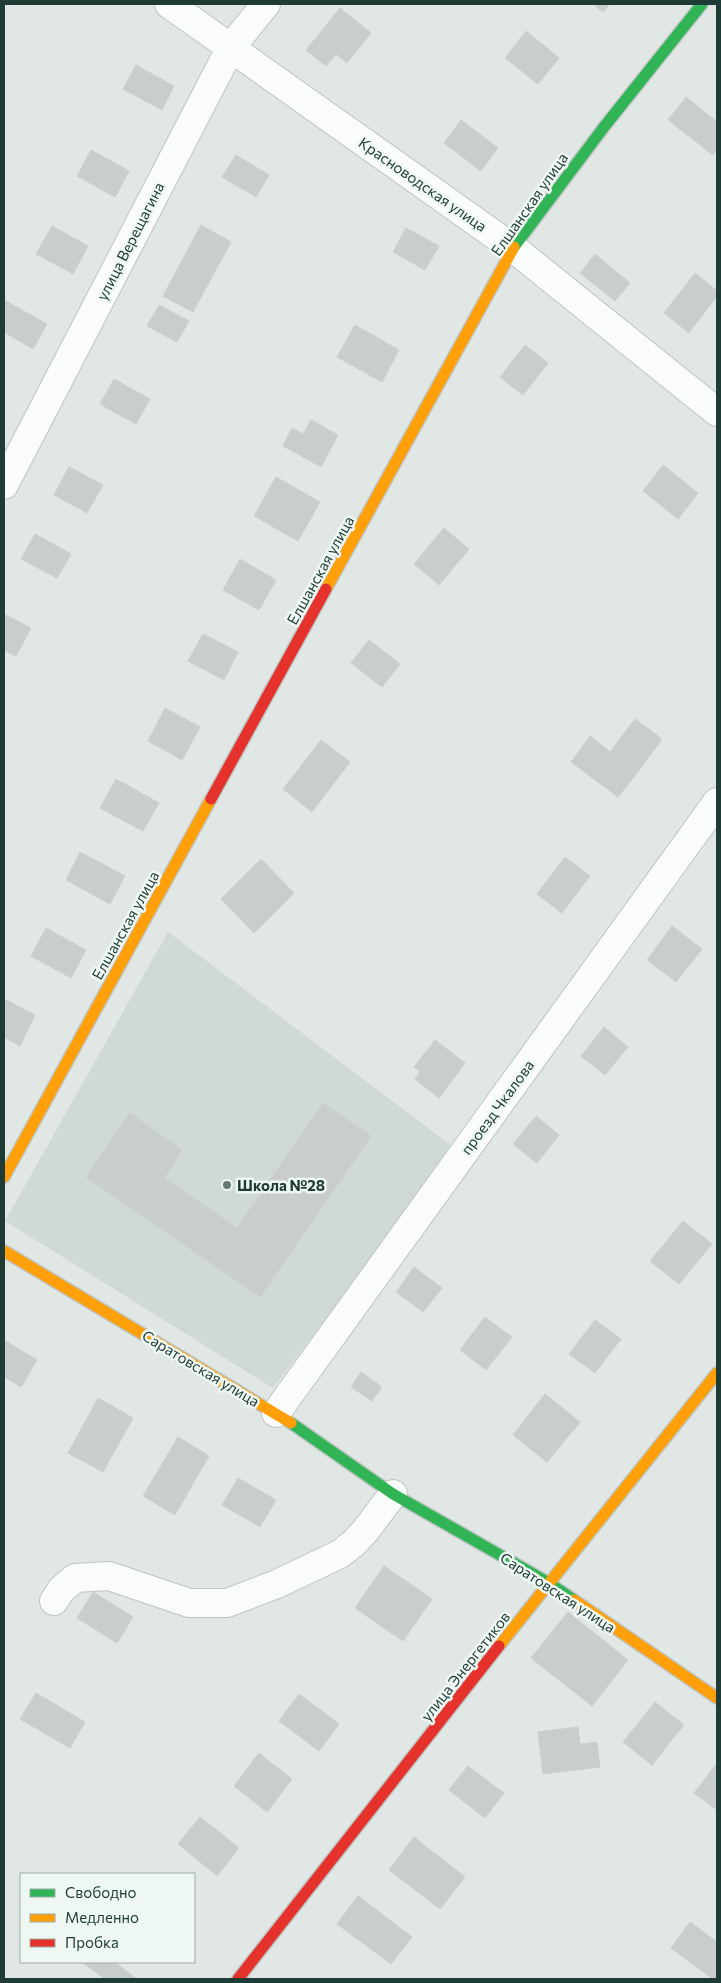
<svg xmlns="http://www.w3.org/2000/svg" width="721" height="1983" viewBox="0 0 721 1983" font-family="Commissioner,sans-serif">
<style>
.built{fill:#cfd9d5}
.building{fill:#c9cecc;stroke:#cad0ce}
.lines{fill:none;stroke-linecap:round;stroke-linejoin:round}
.street-casing{stroke:#bec4c2;stroke-width:30}
.fast-casing{stroke:#bdc5c2;stroke-width:14}
.slow-casing{stroke:#bdc5c2;stroke-width:14}
.jam-casing{stroke:#bdc5c2;stroke-width:14}
.street{stroke:#fafbfb;stroke-width:28}
.fast{stroke:#30b455;stroke-width:11}
.slow{stroke:#ff9f0a;stroke-width:11}
.jam{stroke:#e5322d;stroke-width:11}
.poi-dot{fill:#637773;stroke:#eff7f3;stroke-width:2}
.labels{text-anchor:middle;dominant-baseline:central;stroke-width:5;stroke-linejoin:round;paint-order:stroke}
.street-label{font-size:15px;fill:#1f3b35;stroke:#eff7f3}
.poi-label{font-size:15px;font-weight:bold;fill:#1f3b35;stroke:#eff7f3;text-anchor:start}
</style>
<rect width="100%" height="100%" fill="#e1e7e5"/>
<path class="built" d="M168,932l288,217 -183,239 -268,-167z"/>
<path class="building" d="M593,4h17l-7,8z
M340,8l31,25 -24,30 -11,-9 -10,12 -20,-16z
M526,31l33,27 -21,26 -33,-26z
M136,65l38,21 -12,24 -39,-21z
M686,97l31,25v27l-4,6 -45,-35z
M461,120l37,28 -17,23 -37,-28z
M91,150l38,21 -14,26 -38,-21z
M236,155l33,20 -13,22 -34,-20z
M201,225l30,17 -38,70 -30,-16z
M52,226l36,20 -15,28 -37,-20z
M406,228l33,18 -14,24 -32,-18z
M595,254l35,29 -15,18 -35,-28z
M695,273l22,18v5l-28,37 -25,-20z
M4,300l43,24 -14,25 -29,-17z
M159,305l30,16 -12,21 -30,-16z
M355,325l44,25 -17,32 -45,-25z
M525,345l23,18 -25,32 -23,-18z
M114,379l36,20 -14,25 -36,-20z
M311,420l27,15 -17,32 -38,-21 9,-18 11,6z
M663,465l35,28 -20,26 -35,-28z
M69,467l34,18 -16,28 -33,-18z
M276,477l44,25 -22,39 -44,-25z
M444,528l25,21 -30,36 -25,-21z
M35,534l36,20 -14,24 -36,-19z
M240,559l36,21 -17,30 -36,-20z
M4,614l27,14 -15,28 -12,-6z
M203,634l35,18 -14,28 -36,-19z
M369,640l31,24 -18,23 -31,-24z
M165,708l35,19 -18,33 -34,-19z
M635,719l27,20 -25,34 -27,-21z
M590,736l47,37 -19,24 -47,-35z
M321,740l29,22 -38,50 -29,-23z
M116,779l43,24 -16,28 -43,-23z
M80,852l45,24 -15,28 -44,-24z
M565,857l25,19 -28,37 -25,-19z
M261,859l33,34 -40,40 -33,-34z
M672,926l30,23 -26,33 -29,-22z
M46,928l40,22 -15,28 -40,-22z
M4,999l31,16 -15,31 -16,-9z
M604,1027l24,20 -23,28 -24,-19z
M435,1040l30,23 -26,35 -24,-19 5,-7 -6,-5z
M323,1103l48,33 -111,161 -174,-120 44,-64 52,37 -18,28 73,50z
M536,1116l23,19 -22,28 -24,-19z
M683,1221l29,23 -33,40 -29,-23z
M414,1267l28,21 -19,24 -27,-20z
M485,1317l27,20 -26,33 -26,-20z
M595,1320l26,19 -26,34 -26,-19z
M4,1340l33,20 -16,27 -17,-10z
M361,1372l21,15 -10,14 -21,-14z
M545,1394l35,28 -33,40 -34,-27z
M98,1398l35,20 -30,54 -35,-19z
M178,1437l31,19 -34,59 -32,-19z
M238,1478l38,22 -16,27 -38,-22z
M384,1566l48,33 -29,42 -48,-33z
M93,1592l40,25 -16,26 -40,-25z
M568,1612l60,48 -36,46 -61,-48z
M36,1693l49,29 -15,26 -50,-29z
M299,1694l40,30 -20,27 -40,-30z
M655,1702l29,23 -32,40 -29,-23z
M578,1727l2,17 17,-2 3,25 -57,7 -5,-42z
M259,1753l33,26 -25,33 -33,-26z
M717,1763v47l-23,-17z
M468,1766l36,27 -19,25 -36,-28z
M200,1817l39,31 -22,28 -39,-32z
M414,1837l51,40 -25,32 -51,-39z
M358,1896l54,41 -21,27 -54,-40z
M690,1922l27,20v37h-4l-42,-31z
M82,1962h32l23,17h-32z"/>
<g class="lines">
<g class="street-casing">
<path id="street" d="M169,4l344,244 204,164
M4,485l227,-438 35,-43
M276,1413l441,-611
M54,1601l7,-11 14,-12 34,-2 80,27h38l50,-19 63,-30 14,-11 12,-13 27,-36"/>
</g>
<g class="fast-casing">
<path id="fast" d="M514,247l90,-120 98,-123
M291,1423l102,71 156,89 25,17"/>
</g>
<g class="slow-casing">
<path id="slow" d="M326,589l188,-342
M4,1177l207,-378
M4,1251l287,172
M574,1600l143,98
M499,1646l218,-273"/>
</g>
<g class="jam-casing">
<path id="jam" d="M211,799l115,-210
M238,1979l261,-333"/>
</g>
<use href="#street" class="street"/>
<use href="#fast" class="fast"/>
<use href="#slow" class="slow"/>
<use href="#jam" class="jam"/>
</g>
<circle class="poi-dot" cx="227" cy="1185" r="5"/>
<g class="labels">
<g class="street-label">
<text transform="translate(423 184) rotate(35)">Красноводская улица</text>
<text transform="translate(529 204) rotate(-55)">Елшанская улица</text>
<text transform="translate(130 241) rotate(-63)">улица Верещагина</text>
<text transform="translate(320 570) rotate(-61)">Елшанская улица</text>
<text transform="translate(125 925) rotate(-61)">Елшанская улица</text>
<text transform="translate(497 1107) rotate(-54)">проезд Чкалова</text>
<text transform="translate(201 1368) rotate(31)">Саратовская улица</text>
<text transform="translate(558 1592) rotate(33)">Саратовская улица</text>
<text transform="translate(465 1666) rotate(-52)">улица Энергетиков</text>
</g>
<g class="poi-label">
<text x="237" y="1185">Школа №28</text>
</g>
</g>
<rect width="721" height="1983" fill="none" stroke="#1f3b35" stroke-width="10"/>
<rect x="20" y="1873" width="175" height="90" fill="#eff7f3" stroke="#9caca7"/>
<rect x="30" y="1889" width="25" height="8" fill="#30b455" stroke="#9caca7"/>
<text x="65" y="1898" font-size="15" fill="#1f3b35">Свободно</text>
<rect x="30" y="1914" width="25" height="8" fill="#ff9f0a" stroke="#9caca7"/>
<text x="65" y="1923" font-size="15" fill="#1f3b35">Медленно</text>
<rect x="30" y="1939" width="25" height="8" fill="#e5322d" stroke="#9caca7"/>
<text x="65" y="1948" font-size="15" fill="#1f3b35">Пробка</text>
</svg>
